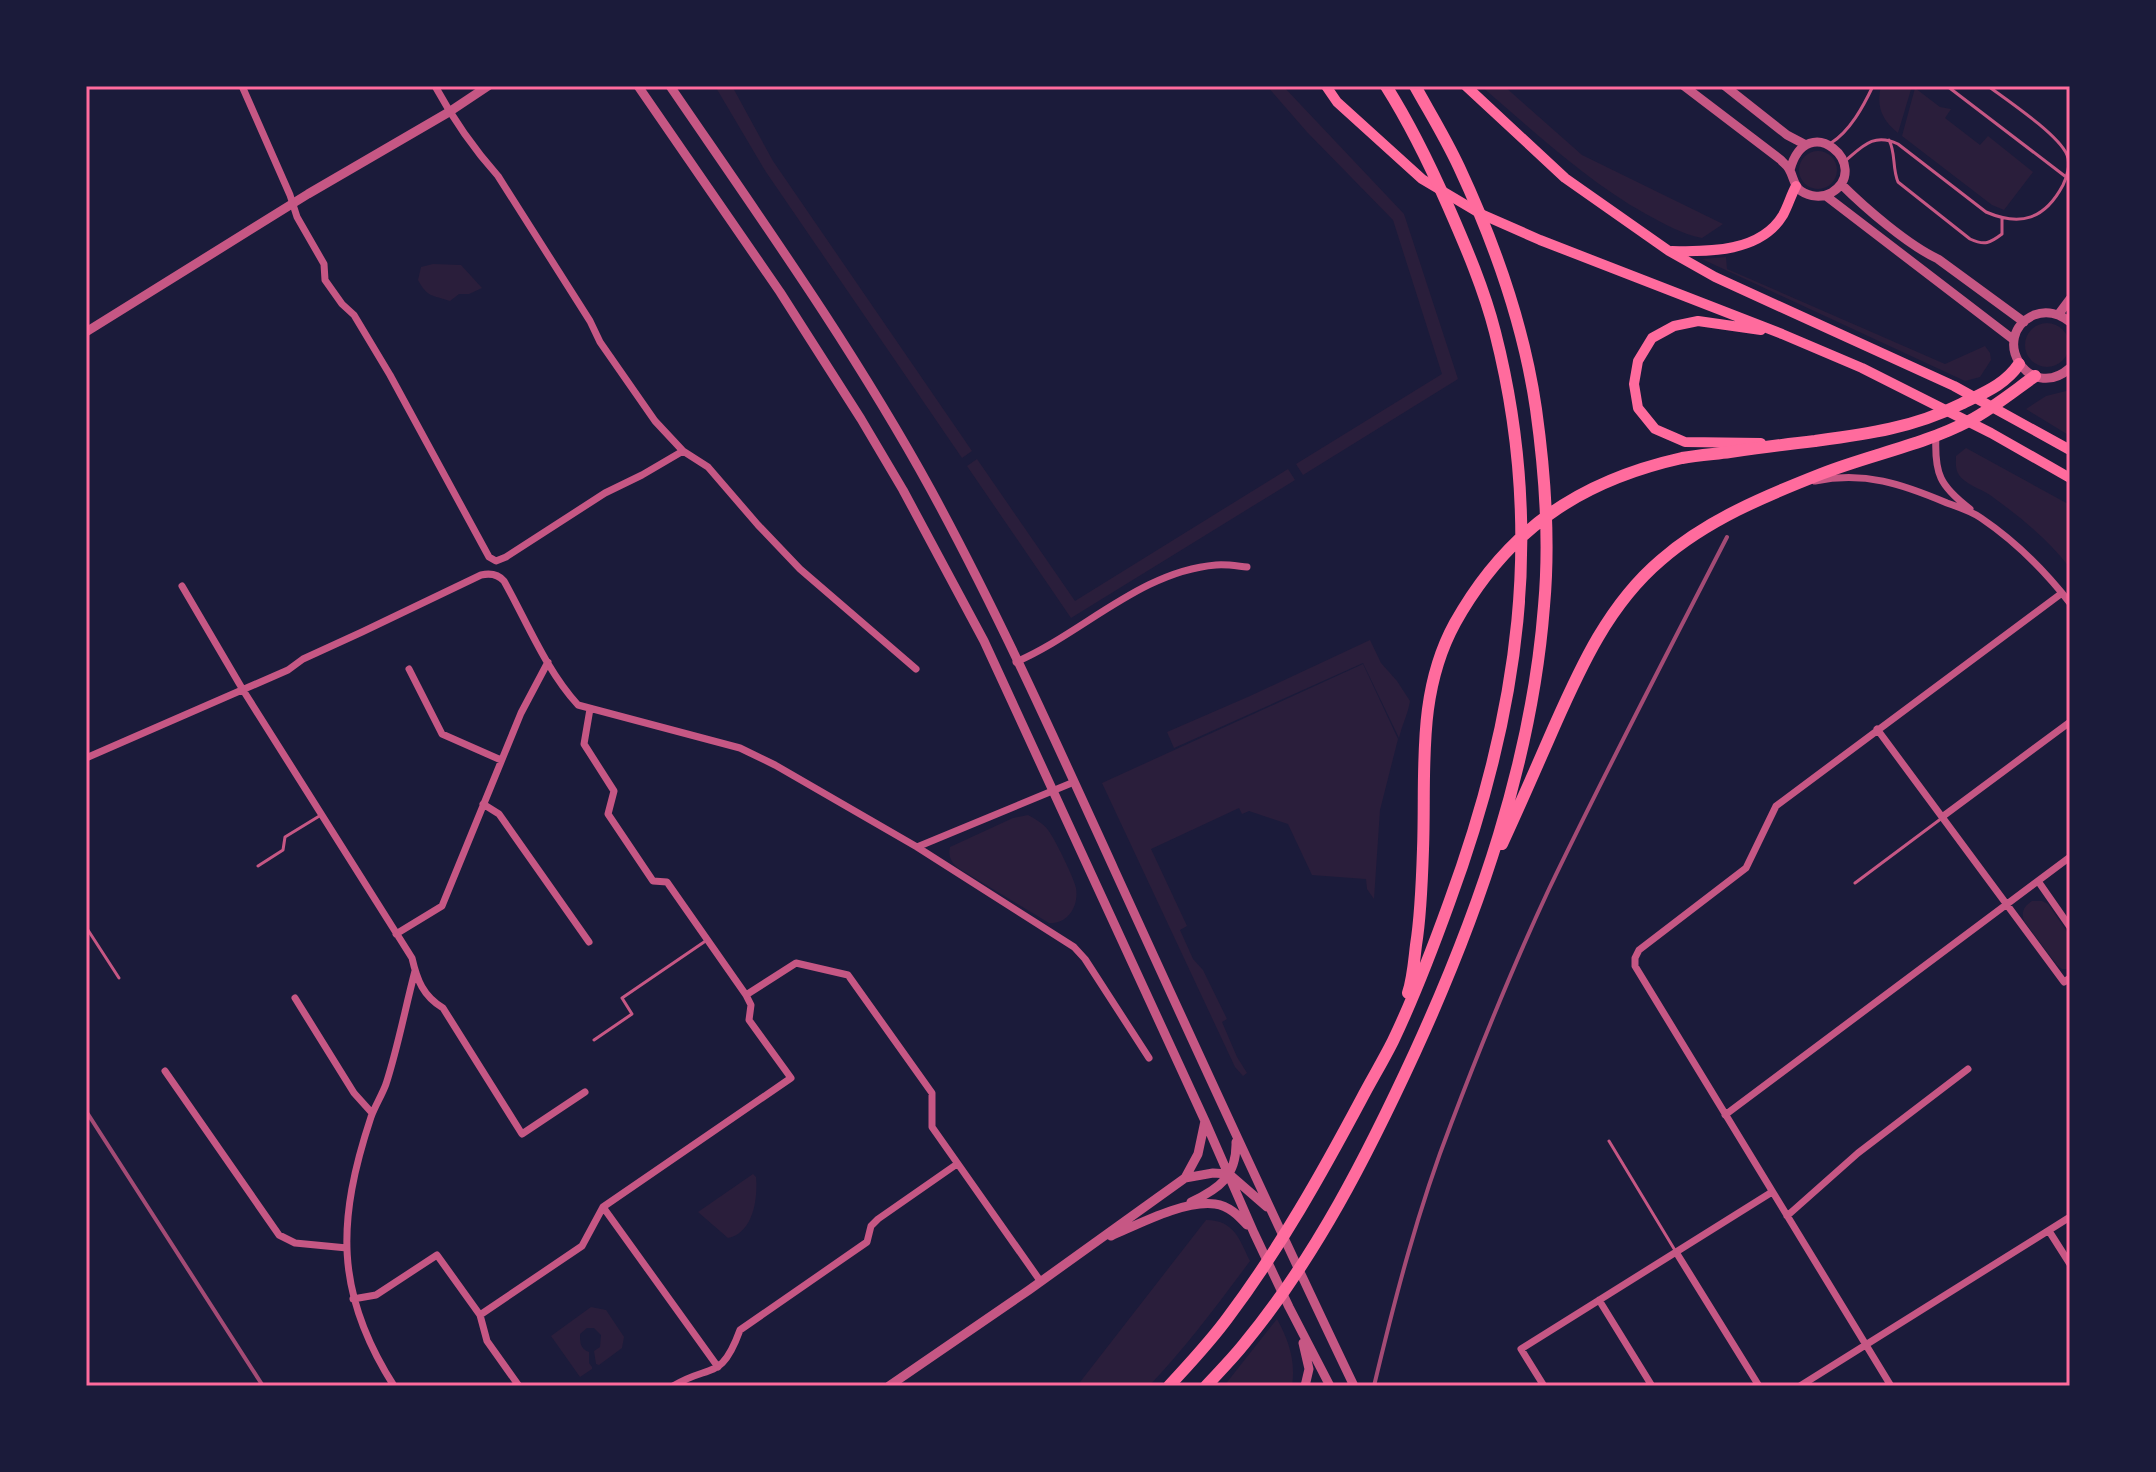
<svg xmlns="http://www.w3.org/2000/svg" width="2156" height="1472" viewBox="0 0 2156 1472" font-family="'Roboto Serif',serif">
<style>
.green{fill:#2a1e3b}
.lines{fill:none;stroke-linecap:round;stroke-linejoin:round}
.service{stroke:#c65784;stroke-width:3}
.minor{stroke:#c65784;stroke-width:7}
.tertiary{stroke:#c65784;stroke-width:9}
.secondary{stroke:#ff6b9d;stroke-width:10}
.trunk{stroke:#ff6b9d;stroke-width:12}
.rail{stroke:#a44b75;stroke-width:4}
.neatline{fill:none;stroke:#ff6b9d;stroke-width:3}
</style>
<rect width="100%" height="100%" fill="#1b1b3a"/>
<path class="green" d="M715,86h17l41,75 199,290 -10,7 -196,-286z
M1267,86h16l121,128 54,165 -155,96 -7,-11 146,-90 -49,-154 -86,-88z
M1481,86h23l78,69 141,69 -21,14c-21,-4 -37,-14 -56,-24 -61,-34 -112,-83 -165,-128z
M1881,86h31l-14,47c-16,-13 -22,-26 -17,-47z
M1915,88l25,19 11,2 -6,9 35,27 8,-9 45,36 -29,38 -12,-5 -90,-69z
M1799 170a19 19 0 1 1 38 0a19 19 0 1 1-38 0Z
M1726,257l1,12 218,95 40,-18 5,7 1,7 -11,17 -15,4 -263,-122z
M433,264l28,1 21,23 -13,6h-10l-9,7c-18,-6 -23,-4 -32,-21l3,-13z
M2025 345a22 22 0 1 1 44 0a22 22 0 1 1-44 0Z
M2070,390v46l-44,-27 20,-13z
M1966,448l104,57v63c-22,-29 -51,-52 -80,-73 -9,-6 -25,-11 -31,-20 -4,-6 -3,-12 -3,-19z
M977,459l98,142 213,-132 7,11 -224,138 -104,-152z
M1370,640l11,23 16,18 13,20c-2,13 -8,24 -11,37l-36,-75 -189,85 -7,-16 83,-36z
M1363,664l35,75 -18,71 -6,89 -7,-10 -1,-10 -54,-4 -24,-51 -39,-13 -7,3 -3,-6 -88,41 36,77 -7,4 13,29 10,11 24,49 -5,3 15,35 10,16 -4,3 -8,-9 -133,-284z
M1028,815c7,4 15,8 20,15 7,9 26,48 28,58 3,18 -8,36 -27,35l-91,-55c-7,-6 -10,-12 -8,-21l63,-29z
M2032,901h10l6,3 22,32v33h-8l-5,-4 -33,-44c-3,-9 0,-15 8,-20z
M753,1174l3,3c2,22 -3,56 -28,61l-30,-26z
M1206,1220c29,0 34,21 44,41 -32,43 -64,86 -101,125h-72z
M591,1307l15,3 18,27 -2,11 -23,17 -3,-1 -2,-13 6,-4 1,-12 -7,-7h-7l-7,6c0,8 0,15 9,18v11l3,4v2l-12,8 -29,-41z
M1277,1319c11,20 19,41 15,67h-68z"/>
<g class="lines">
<path class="service" d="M1947,86l123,94
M1889,140c7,13 3,28 9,42l72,57c15,7 20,4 32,-5v-15
M1831,143c19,-12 32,-36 42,-57
M1844,162c18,-15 29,-30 54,-18l88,68c35,15 59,7 77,-27 4,-8 8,-21 4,-30 -8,-20 -60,-55 -79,-69
M258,866l25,-16 2,-13 36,-22
M1855,883l87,-65
M86,927l33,51
M594,1040l38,-26 -10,-16 85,-58
M1609,1141l67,111"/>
<path class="minor" d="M242,86l48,109 7,22 27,47 1,16 17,24 12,11 36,60 99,182 7,4 10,-4 99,-64 37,-18 41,-24
M435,86c18,33 38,62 63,90l92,145 10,21 55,79 28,30 25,16 50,58 42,44 116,100
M1936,435c-2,39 4,51 34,74
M1815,481c50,-10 87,3 132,22 11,4 24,8 34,15 34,23 64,53 89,85
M182,586l61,104 169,268c5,22 11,38 31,50l79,126 63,-42
M1016,662c67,-29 125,-91 200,-97 10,-1 21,1 31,2
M409,669l33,65 59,26
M1877,729l187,253 6,-4
M86,758l202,-88 15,-11 59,-27 119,-57c9,-2 17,-1 23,6 23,41 42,89 74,124l162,43 35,17 142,82 157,100 11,12 64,99
M483,804l16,10 90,128
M1942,817l128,-95
M917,847l157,-65
M2038,881l32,46
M396,934l46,-28 79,-193 27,-51
M746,995l50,-32 52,12 84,118v34l109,155
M295,998l59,95 18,20
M165,1071l114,164 16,8 52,5
M1725,1115l345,-258
M603,1207l115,160
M1787,1216l71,-63 110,-84
M2049,1231l21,33
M1676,1252l83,134
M353,1299l23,-4 61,-40 43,60 7,26 32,45
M1599,1300l53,86
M480,1315l102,-69 21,-39 188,-129 -42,-58 2,-15 -5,-10 -79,-113 -14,-1 -45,-67 6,-23 -30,-47 6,-35
M394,1386c-60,-94 -57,-166 -23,-269 4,-11 11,-22 15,-33 12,-37 19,-75 29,-113
M673,1386c38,-23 48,-4 67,-56l127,-88 4,-16 7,-7 79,-55
M1544,1386l-23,-37 251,-157
M1800,1386l270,-169
M1891,1386l-256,-420v-8l4,-8 107,-82 30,-62 286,-213"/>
<path class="tertiary" d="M638,86l142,206 81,127 42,71 81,151 221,480 49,112 35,74 41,79
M670,86c91,133 183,262 261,404 67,123 125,252 183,379 79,173 158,346 240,517
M1684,86l97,74c2,3 6,5 8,9 5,8 4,16 12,22 9,6 21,7 30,2 43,-26 -24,-86 -41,-23
M1725,86l62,49 19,10
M1841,184c24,24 67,61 97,75l86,63
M1826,196l188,144
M2058,315l12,-16
M2070,322c-10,-8 -23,-12 -36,-7 -46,21 -5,89 36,53
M86,332l222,-138 141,-82 39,-26
M1185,1178l13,-24 7,-33
M1191,1202c28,-13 46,-26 45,-60
M1111,1236c28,-12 73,-36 104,-32 14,2 23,11 32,21
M1303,1343l6,26 -4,17
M889,1386l140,-96 156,-112 28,-5 16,1 38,33"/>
<path class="secondary" d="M1326,86l11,16 85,77 59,35 59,26 242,94 80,34 129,65 79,45
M1466,86l99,92 104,73 46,26 239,109 116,64
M1672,251c37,1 89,1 111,-36 5,-9 8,-20 13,-29
M1761,330l-63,-9 -24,5 -22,12 -14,23 -4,23 4,24 17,21 30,13 76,1"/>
<path class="trunk" d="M1502,844c18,-39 35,-78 52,-117 27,-61 55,-123 107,-167 46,-40 104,-64 160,-86 48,-19 102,-29 148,-53 23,-12 45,-30 66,-45
M1408,993c5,-15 6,-32 8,-48 5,-31 6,-64 7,-96 3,-78 -7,-155 32,-226 52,-93 124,-142 227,-165 16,-3 33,-4 48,-6 28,-4 57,-8 85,-11 52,-7 98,-13 146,-37 22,-11 44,-19 58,-40
M1169,1386c21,-23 42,-45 60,-70 51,-68 93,-143 133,-218 10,-19 21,-37 31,-57 21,-44 39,-91 56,-138 70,-190 97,-372 46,-571 -11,-43 -29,-85 -47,-126 -18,-41 -38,-82 -62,-120
M1206,1386c13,-14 26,-27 38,-42 72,-87 124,-190 171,-292 64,-140 117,-291 129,-446 6,-65 1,-133 -8,-197 -12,-83 -42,-167 -77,-242 -13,-28 -29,-54 -44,-81"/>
<path class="rail" d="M86,1111l177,275
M1374,1386c21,-88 44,-177 77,-262 30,-79 62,-158 98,-235 57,-119 118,-235 178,-352"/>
</g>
<rect width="2156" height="1472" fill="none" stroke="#1b1b3a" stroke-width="176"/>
<rect x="88" y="88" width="1980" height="1296" class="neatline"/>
</svg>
